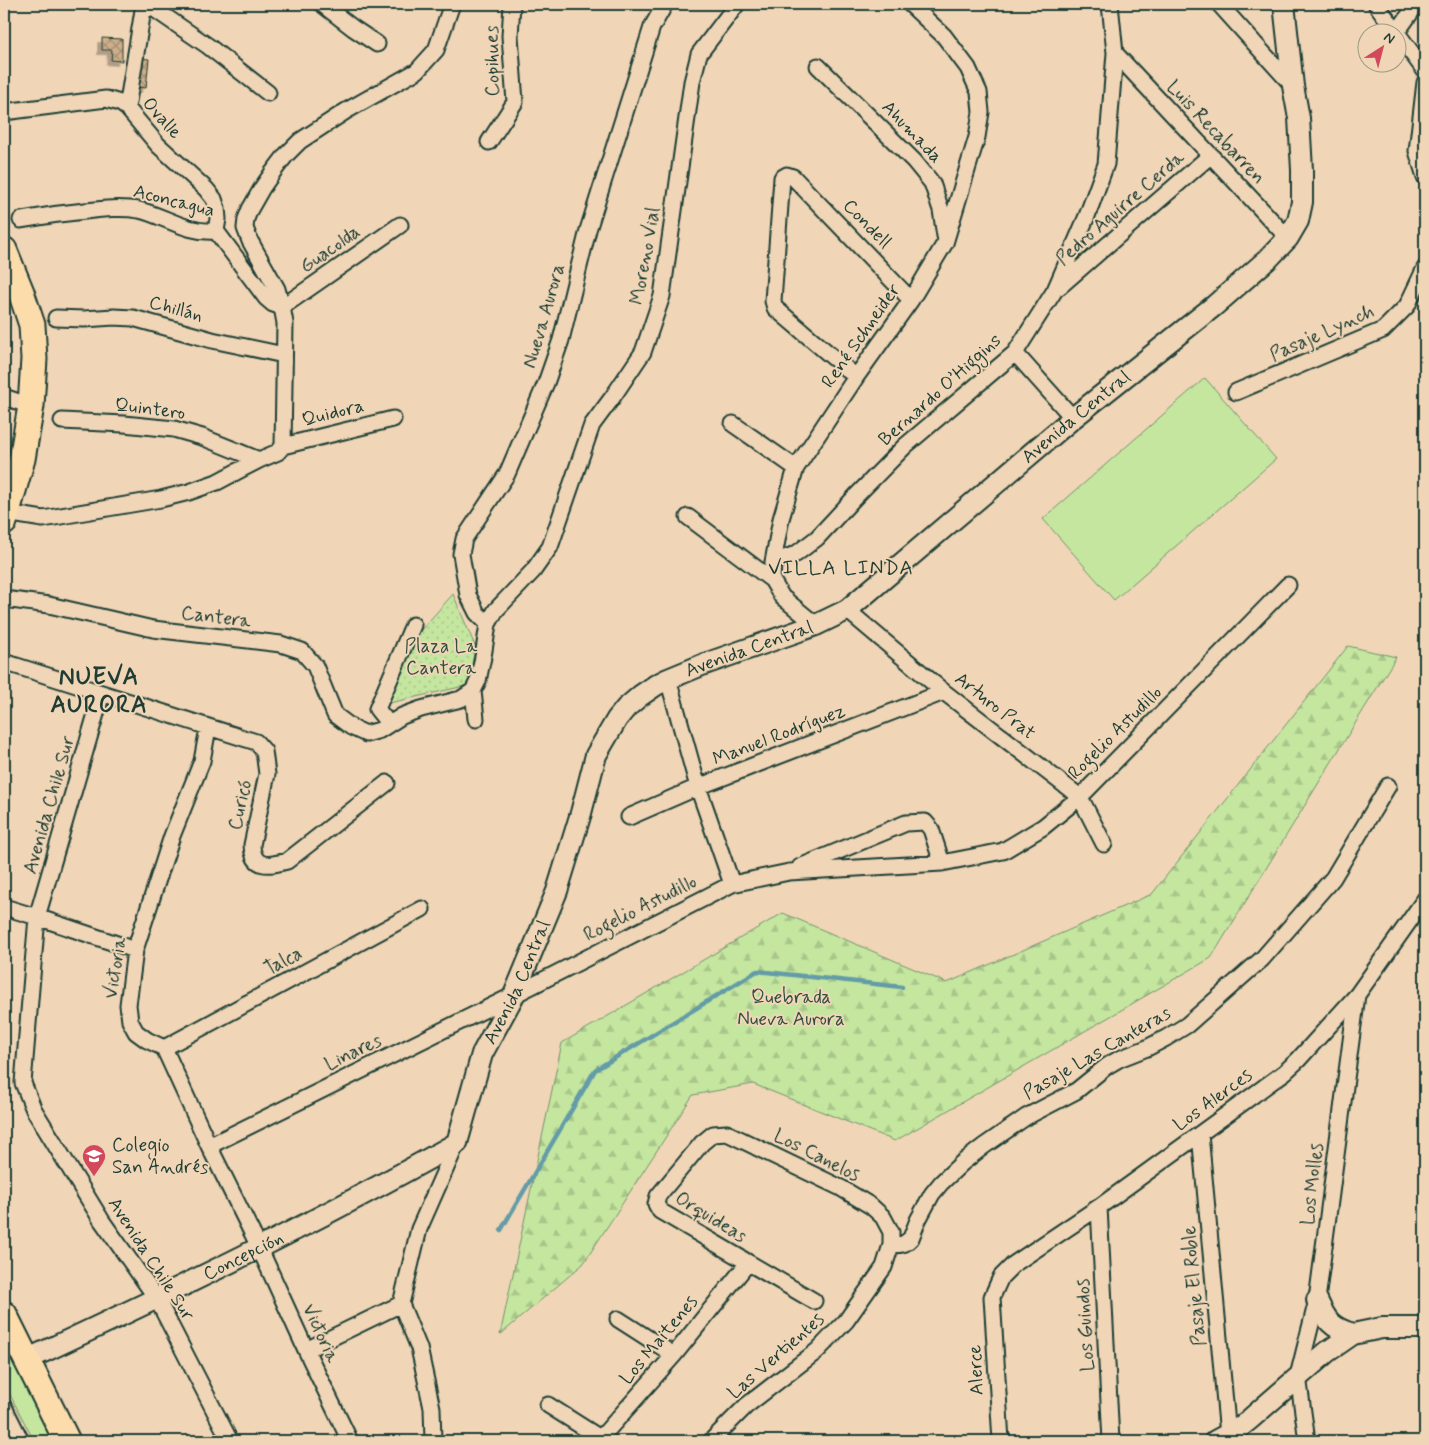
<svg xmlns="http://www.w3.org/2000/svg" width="1429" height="1445" viewBox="0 0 1429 1445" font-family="Mynerve,sans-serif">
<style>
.grass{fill:#c4e69f;stroke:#72926a}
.forest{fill:url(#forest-firs);stroke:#72926a}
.park{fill:url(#park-dots);stroke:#72926a}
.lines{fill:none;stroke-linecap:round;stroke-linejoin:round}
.stream{stroke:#649ca7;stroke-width:4.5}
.building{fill:url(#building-cross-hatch);stroke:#1f3d34;filter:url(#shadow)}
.minor-casing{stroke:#1f3d34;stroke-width:19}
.tertiary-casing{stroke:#1f3d34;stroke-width:24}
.primary-casing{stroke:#1f3d34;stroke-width:29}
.minor{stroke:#f0d6b7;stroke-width:15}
.tertiary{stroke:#f0d6b7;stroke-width:20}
.primary{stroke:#fddcac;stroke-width:25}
.labels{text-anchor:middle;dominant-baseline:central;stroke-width:4;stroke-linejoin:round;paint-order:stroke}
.street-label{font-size:19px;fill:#1f3d34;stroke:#f0d6b7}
.park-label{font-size:19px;fill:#304e3f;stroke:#f0d6b7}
.poi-label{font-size:19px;fill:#1f3d34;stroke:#f0d6b7;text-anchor:start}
.quarter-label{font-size:21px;letter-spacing:1px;fill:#1f3d34;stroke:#f0d6b7}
.district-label{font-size:24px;font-weight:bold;letter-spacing:1px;fill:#1f3d34;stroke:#f0d6b7}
</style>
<defs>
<pattern id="forest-firs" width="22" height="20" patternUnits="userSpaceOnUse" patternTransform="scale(1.25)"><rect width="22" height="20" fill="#c4e69f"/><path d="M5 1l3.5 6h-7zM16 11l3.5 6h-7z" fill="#a8c68a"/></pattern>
<pattern id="park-dots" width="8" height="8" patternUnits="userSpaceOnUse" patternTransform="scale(1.25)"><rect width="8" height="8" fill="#c4e69f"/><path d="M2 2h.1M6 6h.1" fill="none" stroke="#a8c68a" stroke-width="1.8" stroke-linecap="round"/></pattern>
<pattern id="building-cross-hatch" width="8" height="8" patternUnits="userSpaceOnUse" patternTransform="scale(1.25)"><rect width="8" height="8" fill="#cfaf8b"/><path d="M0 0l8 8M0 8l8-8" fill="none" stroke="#a79072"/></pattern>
<filter id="shadow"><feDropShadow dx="-4.5" dy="4.5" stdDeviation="0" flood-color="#0004"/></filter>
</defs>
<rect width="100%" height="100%" fill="#f0d6b7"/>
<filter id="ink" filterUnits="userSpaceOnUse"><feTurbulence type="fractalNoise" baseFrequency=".02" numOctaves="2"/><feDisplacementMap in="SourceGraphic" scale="10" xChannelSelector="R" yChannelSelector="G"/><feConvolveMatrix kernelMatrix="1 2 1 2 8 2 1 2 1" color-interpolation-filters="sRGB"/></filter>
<g filter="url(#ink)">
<path class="grass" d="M1205,378l71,81 -162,141 -71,-81z
M4,1323l59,118h-29l-30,-58z"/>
<path class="forest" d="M1348,646l48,11 -185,301 -316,183 -142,-57 -60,11 -110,169 -83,71 62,-292 221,-130 164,70 205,-89z"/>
<path class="park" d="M4,404l3,1 2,7 -5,33z
M453,594l22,52 -6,39 -84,19 29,-66z"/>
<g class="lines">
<path class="stream" d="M501,1230l94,-160 162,-99 145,16"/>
</g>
<path class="building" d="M102,38l20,1v22l-11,-1 1,-10h-10z
M138,58l11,1 -3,29 -10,-1z"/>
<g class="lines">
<g class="minor-casing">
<path id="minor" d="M147,4l61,42 60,47
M322,4l31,24 24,16
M1219,4l74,82
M1376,4l49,67
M1397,32l20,-28
M1115,53l173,185
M818,66l96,95 18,22 9,27 4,26
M1425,82l-8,69 8,26
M127,108l17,-104
M4,112l102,-13 14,4 7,5 31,37 48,44 8,10 3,9 1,11 -2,12
M489,142l26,-40 -5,-66 2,-32
M21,220c21,-4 42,-7 64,-9 18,-2 36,-4 54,-1 26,6 49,24 77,21l50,67 7,6 9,3 118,-82
M1059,287l152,-132
M56,318l28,1 30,-2 19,1 79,22 72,15
M1015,353l58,65
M856,377l-81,-69 -2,-7 9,-123 5,-3 6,2 118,123
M1236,392l147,-62 24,-24 18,-38
M4,397l27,9
M62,421l62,3 50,5 28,8 57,23
M733,424l63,44
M283,446l110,-27
M6,513l37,6 118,-20 28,-7 28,-10 42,-22 19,-8 5,-6 2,-123 -3,-16 -5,-18 -27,-48 -5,-13 1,-9 4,-10 12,-21 11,-16 13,-17 14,-14 46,-30 71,-40 19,-21 16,-46
M688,517l84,63 10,17 34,28
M773,562l23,-8 21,-16 39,-42 49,-50 110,-93 40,-63 32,-74 19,-52 9,-111 -5,-49
M772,580l1,-18 8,-43 15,-51 60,-91 55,-77 34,-57 32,-106 4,-25 -2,-20 -11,-24 -24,-32 -34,-32
M4,599l45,6 104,24 128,15 21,7 13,15 20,49 16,12 15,7 14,-4 22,-14 19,-7 40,-10 12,-8 5,-10 5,-24 5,-33 8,-14 37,-39 17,-24 42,-122 20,-27 31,-46 19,-56 30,-214 7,-28 38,-50
M847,610l97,82 136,105 24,47
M488,624l-11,-11 -9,-18 -7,-41 3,-15 43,-65 39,-91 15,-43 27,-110 64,-203 13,-23
M4,662l252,80 8,9 3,23 -15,71c1,24 17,21 35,16l100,-78
M668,679l30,108 34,97
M473,691l3,28
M102,693l-65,224 -14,166 11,27 68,111 55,78 73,142
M389,724l-12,-15 36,-84
M208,728l-6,33 -30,75 -37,114 -7,55 2,16 6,11 11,8 17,8 45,98 50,101 47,103 44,91
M629,817l69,-30 246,-95
M800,867l106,-44 19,-1 6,7 11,34
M4,907l33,10 98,33
M164,1048l258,-139
M1200,1134l28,301
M209,1146l305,-151 218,-111 57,-12 153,-9 61,-12 40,-24 37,-30 208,-212
M1099,1207l12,234
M891,1245c9,0 14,0 20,-7l7,-18 14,-26 9,-11 21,-20 22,-17 42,-29 50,-26 31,-25 12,-7 28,-11 19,-10 21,-13 75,-66 71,-81 55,-92
M618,1319l56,36
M306,1350l95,-46
M548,1405l52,33
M4,1407l17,34
M433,1441l-1,-33 -13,-60 -18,-44 18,-75 38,-86
M598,1441l76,-86 74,-92
M711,1441l35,-35 71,-55 29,-30 38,-54 7,-22v-13l-8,-15 -12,-11 -30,-18 -114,-55 -14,1 -11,9 -44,53 -2,8 4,7 154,90
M1001,1441l-9,-144 9,-20 13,-13 85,-57 186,-135 13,-12 59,-65 68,-96
M1307,1441l-9,-65 19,-76 40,-305"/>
</g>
<g class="tertiary-casing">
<g id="tertiary">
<path d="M1317,1300c9,20 14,28 36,34"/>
<path id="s1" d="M26,1360c146,-68 291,-138 431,-217l25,-89 32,-59 43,-104 24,-78 15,-58 21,-36 9,-11 14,-12 16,-11 12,-6 34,-14 114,-40 31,-15 226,-192 141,-112 54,-47 20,-21 10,-17 4,-19v-32l-3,-52 -6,-32 -9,-82"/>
<path d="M1215,1441l24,-13 10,-8 78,-68 26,-18 29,-6h43"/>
</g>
</g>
<g class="primary-casing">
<path id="primary" d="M4,250l17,42 11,33 2,34 -3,47 -9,53 -18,63
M4,1314l63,127"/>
</g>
<use href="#minor" class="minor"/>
<use href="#tertiary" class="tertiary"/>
<use href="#primary" class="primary"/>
</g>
</g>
<defs>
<g id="school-pin" transform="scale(1.25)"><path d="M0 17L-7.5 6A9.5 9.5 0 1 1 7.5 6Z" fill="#d1495b" stroke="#f0d6b7"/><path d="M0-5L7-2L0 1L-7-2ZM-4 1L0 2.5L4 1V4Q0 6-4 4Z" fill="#fff"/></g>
</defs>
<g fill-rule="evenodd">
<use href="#school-pin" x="94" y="1156"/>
</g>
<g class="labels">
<g class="street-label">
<text transform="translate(492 61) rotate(-91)">Copihues</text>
<text transform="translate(162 118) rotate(48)">Ovalle</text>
<text transform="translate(912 132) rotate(46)">Ahumada</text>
<text transform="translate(1216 132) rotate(47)">Luis Recabarren</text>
<text transform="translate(174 201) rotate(14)">Aconcagua</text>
<text transform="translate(1120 208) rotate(-41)">Pedro Aguirre Cerda</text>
<text transform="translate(867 224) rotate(46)">Condell</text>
<text transform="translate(330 249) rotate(-35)">Guacolda</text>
<text transform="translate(645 256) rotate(-80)">Moreno Vial</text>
<text transform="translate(176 309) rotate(15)">Chillán</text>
<text transform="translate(544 316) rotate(-74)">Nueva Aurora</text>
<text transform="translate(1322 333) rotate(-24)">Pasaje Lynch</text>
<text transform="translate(861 336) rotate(-55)">René Schneider</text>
<text transform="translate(940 390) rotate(-42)">Bernardo O’Higgins</text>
<text transform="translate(150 409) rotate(7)">Quintero</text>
<text transform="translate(333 413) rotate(-14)">Quidora</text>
<text stroke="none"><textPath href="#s1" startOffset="1495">Avenida Central</textPath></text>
<text transform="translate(216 617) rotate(7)">Cantera</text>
<text stroke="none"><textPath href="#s1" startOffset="1090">Avenida Central</textPath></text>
<text transform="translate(995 706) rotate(38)">Arturo Prat</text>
<text transform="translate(1115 733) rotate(-45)">Rogelio Astudillo</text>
<text transform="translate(779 735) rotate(-21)">Manuel Rodríguez</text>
<text transform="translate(49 805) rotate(-74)">Avenida Chile Sur</text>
<text transform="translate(240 805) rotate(-78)">Curicó</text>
<text transform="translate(640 908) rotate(-27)">Rogelio Astudillo</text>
<text transform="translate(283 961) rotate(-28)">Talca</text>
<text transform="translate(115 968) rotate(-81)">Victoria</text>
<text stroke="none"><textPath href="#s1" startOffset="655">Avenida Central</textPath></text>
<text transform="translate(353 1052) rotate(-26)">Linares</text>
<text transform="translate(1097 1053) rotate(-30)">Pasaje Las Canteras</text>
<text transform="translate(1213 1100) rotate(-36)">Los Alerces</text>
<text transform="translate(817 1155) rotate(27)">Los Canelos</text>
<text transform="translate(1312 1184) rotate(-83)">Los Molles</text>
<text transform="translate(711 1217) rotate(31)">Orquideas</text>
<text stroke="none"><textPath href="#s1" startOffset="241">Concepción</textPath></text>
<text transform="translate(151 1259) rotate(57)">Avenida Chile Sur</text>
<text transform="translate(1194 1286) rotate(-95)">Pasaje El Roble</text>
<text transform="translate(1085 1325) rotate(-93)">Los Guindos</text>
<text transform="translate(321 1333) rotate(65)">Victoria</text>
<text transform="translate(659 1340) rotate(-50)">Los Maitenes</text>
<text transform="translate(776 1356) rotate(-41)">Las Vertientes</text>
<text transform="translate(976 1370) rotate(-93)">Alerce</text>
</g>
<g class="park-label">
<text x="441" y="646">Plaza La<tspan x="441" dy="22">Cantera</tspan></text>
<text x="791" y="997">Quebrada<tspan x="791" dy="22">Nueva Aurora</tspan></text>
</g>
<g class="poi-label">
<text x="112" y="1145">Colegio<tspan x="112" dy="22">San Andrés</tspan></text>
</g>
<g class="quarter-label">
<text x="841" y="568">VILLA LINDA</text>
</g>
<g class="district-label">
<text x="99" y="677">NUEVA<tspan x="99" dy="28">AURORA</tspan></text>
</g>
</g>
<rect width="1429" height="1445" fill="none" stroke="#f0d6b7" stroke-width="20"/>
<rect x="10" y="10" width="1409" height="1425" fill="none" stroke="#1f3d34" stroke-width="2" filter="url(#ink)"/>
<g transform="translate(1382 48) rotate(36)"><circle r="24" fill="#f0d6b7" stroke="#9c9983"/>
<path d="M0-4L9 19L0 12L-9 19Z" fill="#d1495b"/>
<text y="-8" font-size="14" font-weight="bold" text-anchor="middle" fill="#1f3d34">N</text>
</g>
</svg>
